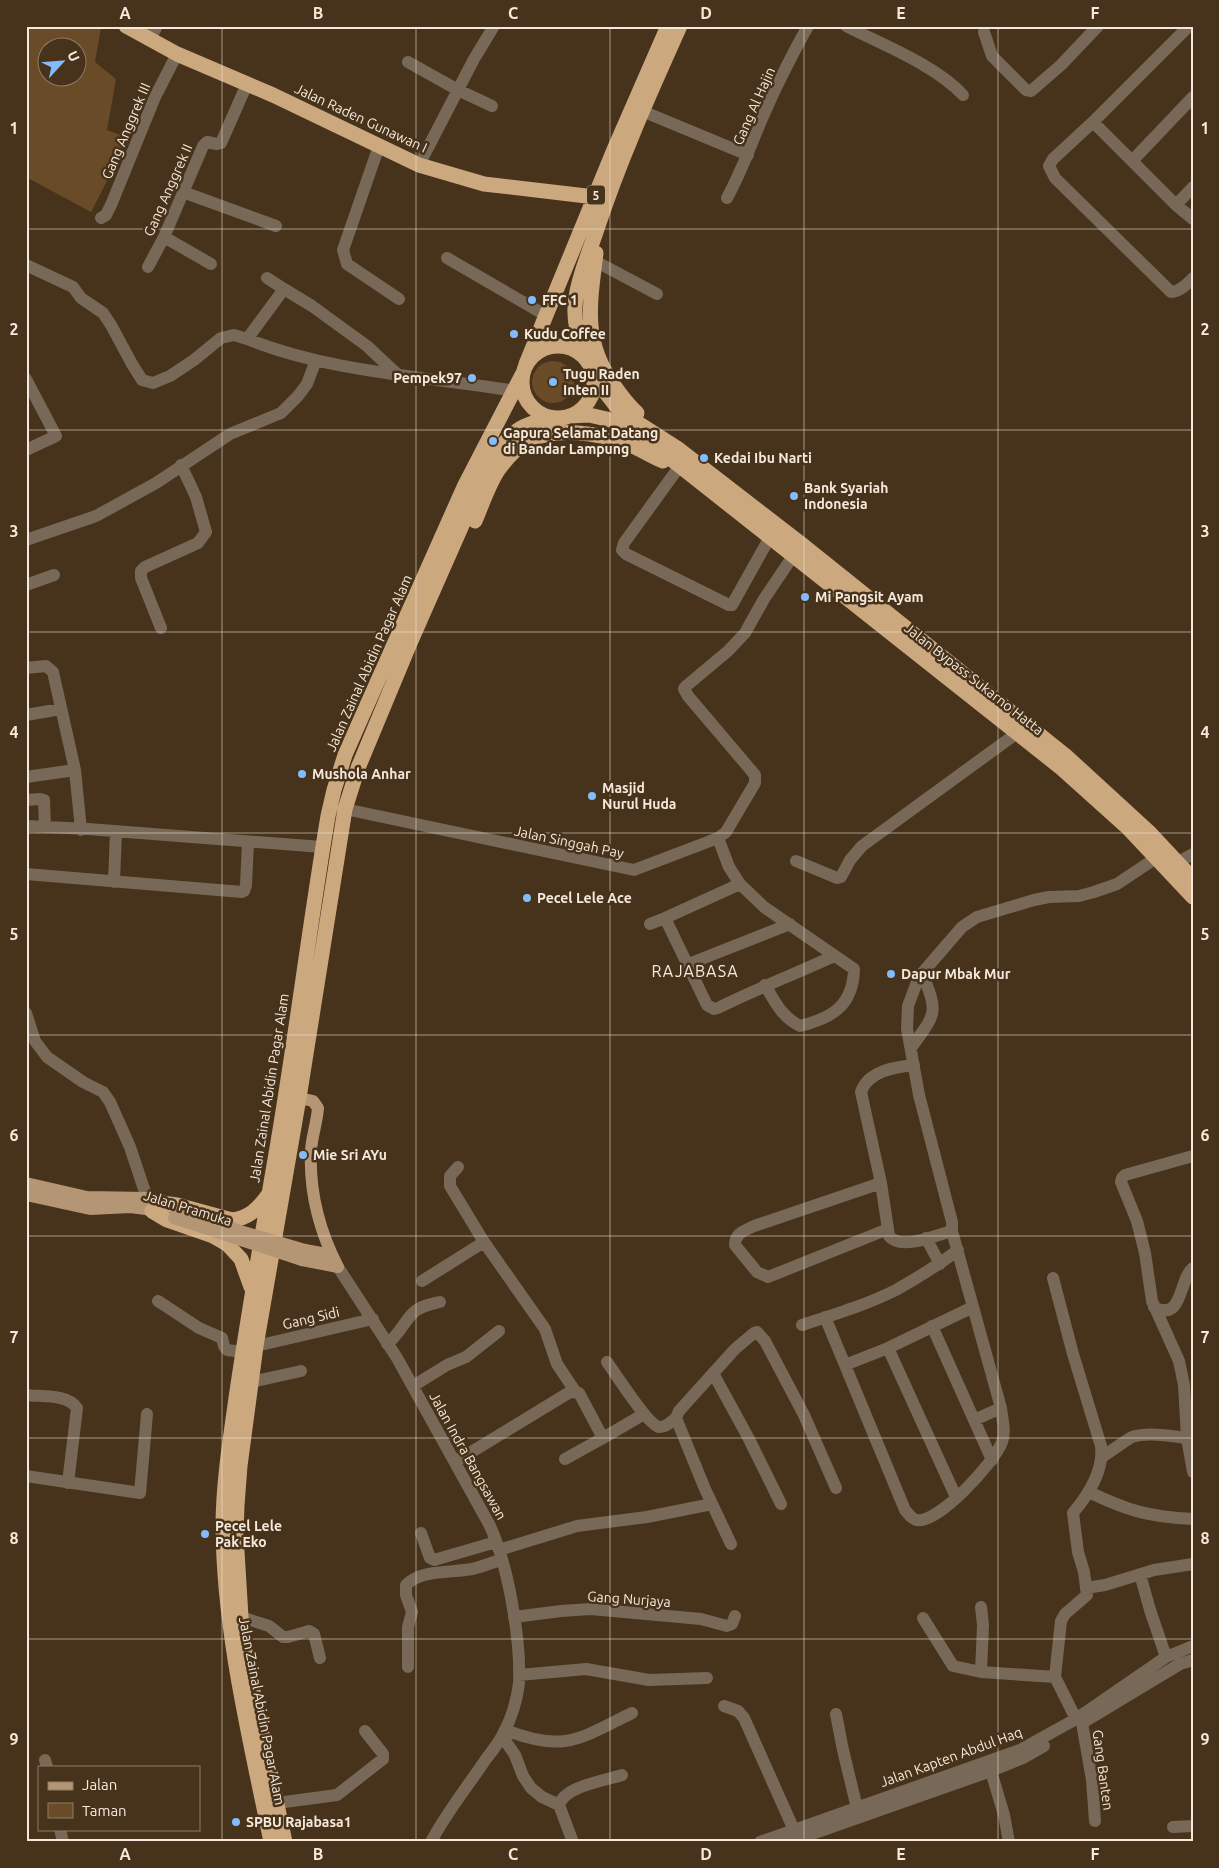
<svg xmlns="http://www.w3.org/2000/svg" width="1219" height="1868" viewBox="0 0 1219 1868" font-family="Ubuntu,sans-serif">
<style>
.green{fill:#6a4b27;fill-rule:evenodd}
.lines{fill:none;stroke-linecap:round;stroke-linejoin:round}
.minor{stroke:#776857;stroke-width:12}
.major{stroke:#b49674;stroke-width:12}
.highway{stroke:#cca87f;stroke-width:15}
.major-bridge{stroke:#b49674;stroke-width:12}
.grid{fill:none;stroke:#f6e9db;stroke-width:1;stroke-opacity:0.55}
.poi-dot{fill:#84bcfb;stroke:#47331b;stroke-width:2}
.labels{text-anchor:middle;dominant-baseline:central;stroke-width:5;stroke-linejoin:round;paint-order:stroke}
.shield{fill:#47331b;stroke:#c2b2a1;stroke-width:1}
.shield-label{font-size:12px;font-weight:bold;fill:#f6e9db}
.street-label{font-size:14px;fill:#f6e9db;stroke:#47331b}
.poi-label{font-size:14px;font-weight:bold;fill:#f6e9db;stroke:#47331b;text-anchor:start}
.quarter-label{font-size:16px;letter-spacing:1px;fill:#f6e9db;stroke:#47331b}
.neatline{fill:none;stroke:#f6e9db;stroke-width:2}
.grid-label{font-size:16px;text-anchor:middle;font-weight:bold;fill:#f6e9db}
</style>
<rect width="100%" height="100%" fill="#47331b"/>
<path class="green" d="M26,26h69l6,2 -6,34 21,17 -9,51 22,8 -38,74 -65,-35zM48,48h30v30h-30z
M532 382a21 21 0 1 1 42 0a21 21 0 1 1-42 0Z"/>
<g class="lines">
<path class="minor" d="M846,26c37,19 89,39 117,69
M1189,26l-96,96 -40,37 -4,7 6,12 116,114c9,0 16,-8 22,-14
M984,32l8,24 34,34 5,1 30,-26 37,-39
M150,39l7,-13
M408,62l50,28 34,16
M642,111l106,44
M1093,122l83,83 17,14
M379,146l-36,104 4,14 52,35
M1132,161l61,-64
M419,165l55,-106 20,-33
M183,192l93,34
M727,198c11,-20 19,-40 27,-60 15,-38 34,-76 54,-112
M1176,205l17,-18
M101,218l5,-3 5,-10 44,-108 22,-43
M164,237l47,27
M447,258l100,58
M595,261l62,33
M26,265l47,22 8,11 22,15 8,12 21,39 10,16 11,3 17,-7 24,-16 27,-22 13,-3 13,4 37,-50 28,17 55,40 32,30
M148,267l16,-30 39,-91 4,-4 10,2 4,-1 26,-59
M267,278l17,11
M247,339c85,34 179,37 268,52
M26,379l30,57 -30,14
M679,467l-55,76 -2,7 4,4 103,51h3l38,-68
M26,540l70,-24 60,-33 74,-49 51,-21 17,-17 9,-12 9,-24
M26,585l28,-10
M161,628l-20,-50v-7l4,-4 53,-24 8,-11 -10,-35 -15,-32
M26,668l20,-2 7,6 22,98 6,60
M26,715l35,-6
M26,777l49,-7
M26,800l14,-1 4,1 1,27
M345,809l289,61 84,-32 8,-6 29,-49v-8l-67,-79 -4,-7 1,-2 43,-36 17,-18 19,-34 29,-43
M26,826l62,3 234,18
M718,838l11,29 11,17 24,23 90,62c-1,37 -22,49 -54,57 -18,-9 -25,-24 -35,-41
M796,861l41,17 4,-1 9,-17 12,-14 155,-113
M1178,862l15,-8
M26,874l216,18 2,-1 2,-6 2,-43
M114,882l2,-51
M740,884l-75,34 42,87 7,4 4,-1c38,-19 77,-34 116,-52
M650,924l15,-6
M686,965l104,-41
M26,1013l9,28 12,16 36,25 20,10 7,10 20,45 17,51
M911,1048c25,-35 28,-34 11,-75
M914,1065c-19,2 -46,6 -53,27l20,91 8,53c12,15 47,-1 63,-5
M1193,1156l-68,19 -3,3 -1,4 16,39 8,32 7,48 27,60 5,24 3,53 6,34
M458,1167l-8,9v10l34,56 61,87 12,35 18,27
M881,1183l-127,43c-10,5 -19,7 -19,19l22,27 11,5 120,-48
M926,1238l14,26
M338,1267l59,91 92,166c19,39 32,116 30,159 -2,17 -8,36 -16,51 -4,9 -11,17 -17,25 -18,27 -40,54 -55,83
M1053,1278l20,76 28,92c3,25 -12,48 -28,67l5,39 6,20 3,23 -22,19 -4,7 -6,56 21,42
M422,1281l62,-39
M158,1301l41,27 23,10 2,8 3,4 16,2
M973,1307l-85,41 -43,17 60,145c4,4 6,9 12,10 21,4 78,-58 85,-78 4,-10 0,-24 -1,-34l-49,-177v-9l-33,-127 -12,-66 1,-23 9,-24 7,-11 38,-44 15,-10 57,-17 15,-3 30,-1 15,-4 23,-8 39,-26
M1154,1307c29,16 25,-29 39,-39
M825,1317l20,48
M802,1325c31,-10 64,-20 94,-35 21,-12 43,-25 62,-40
M932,1326l60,134
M387,1344c12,-9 16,-21 26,-31 7,-7 18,-9 27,-11
M256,1346l117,-27
M888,1348l68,149
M607,1362c8,11 41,63 52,65 6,1 13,-6 17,-9
M713,1373l36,66 32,65
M251,1382l50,-11
M413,1386l34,-21 19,-8 33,-26
M26,1395c16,2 42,-1 51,13l-9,75
M974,1420l27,-12
M1102,1457c5,-3 27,-19 30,-20 16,-5 39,-1 55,1
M565,1459l38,-21
M455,1462l115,-70 9,1 24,45 41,-24
M26,1476l114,17 7,-79
M1089,1492c39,19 61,25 104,27
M421,1533l9,25 4,2 62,-18
M731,1544l-26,-55 -29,-71 3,-7 56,-62 19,-16 3,-1 8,9 39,74 32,73
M499,1550l78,-24 70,-9 65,-13
M1140,1574l10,36 16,47
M1086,1588l19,-3 49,-15 39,-6
M981,1607l2,18 -2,47
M233,1616l8,1 28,9 14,11h5l21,-6 5,3 6,24
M514,1617l47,-6 30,-2 110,10 26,7 5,-2 3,-8
M923,1618l30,48 28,6 74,5
M408,1667v-40l4,-15 -6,-17v-10c15,-16 46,-12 66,-16 10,-2 20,-7 30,-9
M519,1675l67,-6 63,11 58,-2
M724,1706l14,5 6,7 50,112
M836,1714l7,36 14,58
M1087,1720l93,-56 13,-4
M1082,1723l10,57 3,41
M505,1730c60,23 74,9 127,-17
M502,1736l13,19 8,21 8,12 11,9 17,8 14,37
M45,1760l2,7
M991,1771l13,44 5,27
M277,1803l60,-8 46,-36v-5l-18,-23
M559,1805c6,-19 45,-24 63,-30
M1173,1827l20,-1
M60,1829l3,13
M760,1842l260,-92 56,-31 90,-62 27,-11
M789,1842l202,-71 32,-13 21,-12"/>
<path class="major" d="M299,1098l14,3 5,7c-1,14 -6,28 -7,42 -2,42 8,80 27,117
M26,1183l61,14 60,1 24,9
M26,1195l64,14 40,-2 16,2 14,5
M305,1250l27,5
M302,1260l36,7"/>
<path class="highway" d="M126,26l51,28 96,41 146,70 65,19 111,13
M596,253c-6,50 -14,87 17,131 7,10 14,20 24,29
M522 382a36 36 0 1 1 72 0a36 36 0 1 1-72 0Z
M587,361c-8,-21 -15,-41 -11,-64 3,-21 12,-42 19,-62 23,-71 54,-140 85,-209
M526,364l87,-212 55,-126
M592,371l10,17 14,18 22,17 39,25 123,95 266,213 84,77 43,46
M569,416l20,-1 22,5 45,27 404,320 69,62 64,68
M475,521c7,-16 14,-38 24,-52 8,-11 19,-23 31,-29 28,-13 67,-7 95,3 13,4 25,13 38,18
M162,1203l15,2 55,15c17,-2 27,-12 36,-25
M152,1211l15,9 46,16 14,8 14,15 10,28
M271,1842c-21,-104 -47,-208 -48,-314 0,-44 7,-87 13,-130 11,-76 24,-151 37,-227 21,-118 35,-237 55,-355l6,-26 11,-35 18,-41 101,-227 58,-112
M285,1842l-39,-184 -5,-41 -5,-82 1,-30 3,-39 16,-120 43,-248 46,-289 13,-41 52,-125 79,-179c20,-31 31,-42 69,-46"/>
<path class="major-bridge" d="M178,1209l62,22 65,19
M174,1218l128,42"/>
</g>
<path class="grid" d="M222,26v1816M416,26v1816M610,26v1816M804,26v1816M998,26v1816M26,229h1167M26,430h1167M26,632h1167M26,833h1167M26,1035h1167M26,1236h1167M26,1438h1167M26,1639h1167"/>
<g class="poi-dot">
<circle cx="532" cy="300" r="5"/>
<circle cx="514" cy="334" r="5"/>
<circle cx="472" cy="378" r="5"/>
<circle cx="553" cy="382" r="5"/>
<circle cx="493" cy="441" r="5"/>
<circle cx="704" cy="458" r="5"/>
<circle cx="794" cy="496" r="5"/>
<circle cx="805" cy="597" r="5"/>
<circle cx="302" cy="774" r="5"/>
<circle cx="592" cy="796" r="5"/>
<circle cx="527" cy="898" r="5"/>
<circle cx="891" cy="974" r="5"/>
<circle cx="303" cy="1155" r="5"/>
<circle cx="205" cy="1534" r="5"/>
<circle cx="236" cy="1822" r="5"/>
</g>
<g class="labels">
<rect class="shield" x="587" y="185.5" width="18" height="19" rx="4"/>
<g class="shield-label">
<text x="596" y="195">5</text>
</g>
<g class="street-label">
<text transform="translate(754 106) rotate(-66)">Gang Al Hajin</text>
<text transform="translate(361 118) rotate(25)">Jalan Raden Gunawan I</text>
<text transform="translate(126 131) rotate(-67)">Gang Anggrek III</text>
<text transform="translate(168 190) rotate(-66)">Gang Anggrek II</text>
<text transform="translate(369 663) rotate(-66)">Jalan Zainal Abidin Pagar Alam</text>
<text transform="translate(974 679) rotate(38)">Jalan Bypass Sukarno Hatta</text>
<text transform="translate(569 842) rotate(12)">Jalan Singgah Pay</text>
<text transform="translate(269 1088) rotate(-81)">Jalan Zainal Abidin Pagar Alam</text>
<text transform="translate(188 1208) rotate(17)">Jalan Pramuka</text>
<text transform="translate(311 1318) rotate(-13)">Gang Sidi</text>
<text transform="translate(468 1456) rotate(61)">Jalan Indra Bangsawan</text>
<text transform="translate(629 1599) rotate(4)">Gang Nurjaya</text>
<text transform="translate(262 1711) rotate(79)">Jalan Zainal Abidin Pagar Alam</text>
<text transform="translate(951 1757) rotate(-20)">Jalan Kapten Abdul Haq</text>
<text transform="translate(1103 1770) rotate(82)">Gang Banten</text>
</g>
<g class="poi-label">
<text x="542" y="300">FFC 1</text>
<text x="524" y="334">Kudu Coffee</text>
<text x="563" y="374">Tugu Raden<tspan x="563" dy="16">Inten II</tspan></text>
<text x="462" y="378" text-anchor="end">Pempek97</text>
<text x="503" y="433">Gapura Selamat Datang<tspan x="503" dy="16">di Bandar Lampung</tspan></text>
<text x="714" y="458">Kedai Ibu Narti</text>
<text x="804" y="488">Bank Syariah<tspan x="804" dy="16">Indonesia</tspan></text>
<text x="815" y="597">Mi Pangsit Ayam</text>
<text x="312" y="774">Mushola Anhar</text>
<text x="602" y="788">Masjid<tspan x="602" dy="16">Nurul Huda</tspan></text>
<text x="537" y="898">Pecel Lele Ace</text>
<text x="901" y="974">Dapur Mbak Mur</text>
<text x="313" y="1155">Mie Sri AYu</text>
<text x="215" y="1526">Pecel Lele<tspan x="215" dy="16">Pak Eko</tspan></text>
<text x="246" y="1822">SPBU Rajabasa1</text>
</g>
<g class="quarter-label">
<text x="695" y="971">RAJABASA</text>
</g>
</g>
<rect width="1219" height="1868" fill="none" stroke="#47331b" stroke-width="55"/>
<rect x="38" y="1766" width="162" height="65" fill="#47331b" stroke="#8d7c68"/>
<rect x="48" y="1782" width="25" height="8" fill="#b49674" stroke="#8d7c68"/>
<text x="82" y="1790" font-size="15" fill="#f6e9db">Jalan</text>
<rect x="48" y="1803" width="25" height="15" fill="#6a4b27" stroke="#8d7c68"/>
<text x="82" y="1816" font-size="15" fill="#f6e9db">Taman</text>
<g transform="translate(62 62) rotate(64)"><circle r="24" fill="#47331b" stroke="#8d7c68"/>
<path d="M0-4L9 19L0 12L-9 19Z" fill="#84bcfb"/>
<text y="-8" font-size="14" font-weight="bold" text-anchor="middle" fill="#f6e9db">U</text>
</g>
<rect x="28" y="28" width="1164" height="1812" class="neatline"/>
<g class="grid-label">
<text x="125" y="19">A</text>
<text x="318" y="19">B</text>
<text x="513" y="19">C</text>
<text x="706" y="19">D</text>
<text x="901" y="19">E</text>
<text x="1095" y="19">F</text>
<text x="14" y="134">1</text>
<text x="1205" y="134">1</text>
<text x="14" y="335">2</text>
<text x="1205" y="335">2</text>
<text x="14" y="537">3</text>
<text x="1205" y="537">3</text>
<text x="14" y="738">4</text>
<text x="1205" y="738">4</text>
<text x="14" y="940">5</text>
<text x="1205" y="940">5</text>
<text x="14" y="1141">6</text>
<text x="1205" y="1141">6</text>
<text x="14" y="1343">7</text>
<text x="1205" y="1343">7</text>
<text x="14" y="1544">8</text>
<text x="1205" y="1544">8</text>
<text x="14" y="1745">9</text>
<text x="1205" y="1745">9</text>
<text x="125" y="1860">A</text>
<text x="318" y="1860">B</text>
<text x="513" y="1860">C</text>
<text x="706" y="1860">D</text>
<text x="901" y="1860">E</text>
<text x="1095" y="1860">F</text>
</g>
</svg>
